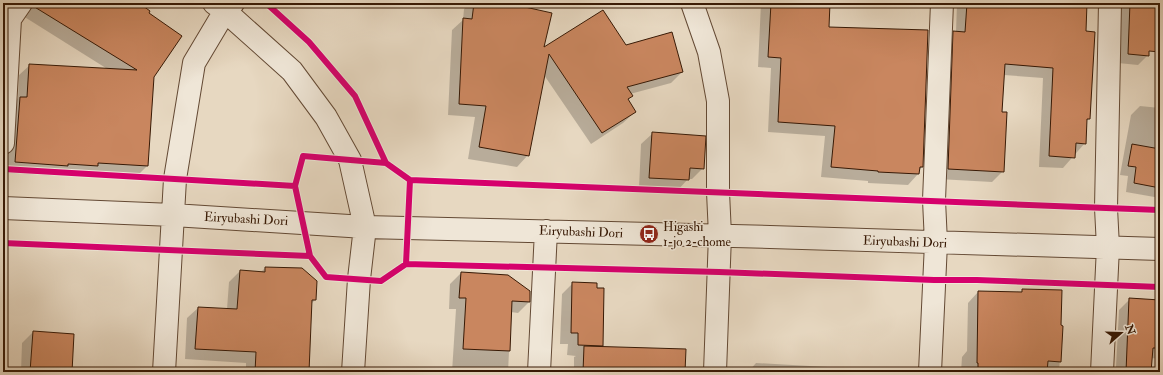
<svg xmlns="http://www.w3.org/2000/svg" width="1163" height="375" viewBox="0 0 1163 375" font-family="'IM FELL Double Pica',serif">
<style>
.shadow{fill:#0003}
.building{fill:#c9865f;stroke:#371905}
.lines{fill:none;stroke-linecap:round;stroke-linejoin:round}
.minor-casing{stroke:#634934;stroke-width:24}
.minor{stroke:#efe6d7;stroke-width:22}
.cycleway-casing{stroke:#efe6d7;stroke-width:8}
.cycleway{stroke:#d6006c;stroke-width:6}
.labels{text-anchor:middle;dominant-baseline:central;stroke-width:3;stroke-linejoin:round;paint-order:stroke}
.street-label{font-size:13px;fill:#371905;stroke:#efe6d7}
.poi-label{font-size:13px;fill:#371905;stroke:#efe6d7;text-anchor:start}
</style>
<rect width="100%" height="100%" fill="#e7d8c1"/>
<filter id="stains"><feTurbulence type="fractalNoise" baseFrequency=".005" numOctaves="4"/><feColorMatrix values="0 0 0 0 .2 0 0 0 0 .09 0 0 0 0 .02 0 0 0 .5 -.17"/></filter>
<radialGradient id="worn" r=".72"><stop offset=".6" stop-color="#630" stop-opacity="0"/><stop offset="1" stop-color="#630" stop-opacity=".3"/></radialGradient>
<path class="shadow" d="M17,3h120l11,10 5,64 -6,89 -10,10 -47,-3 -3,3 -29,-2 -2,2 -51,-3 1,-9h-3v-3l2,-6 3,-47 10,-10 1,-23 11,-10 79,5 -86,-54z
M471,3h34l37,47 83,-4 57,26 -11,11 -41,11 2,2 -4,4 7,12 -12,11 -32,21 -47,-69 -16,80 -11,12 -49,-8 7,-42 -27,-2 4,-85 11,-10 1,-11z
M761,3h68l-1,25 94,139 -3,3 -1,4 -10,11 -40,-2v-2l-47,-4 4,-41 -57,-4 3,-64 -13,-1z
M957,3h129l-1,29 4,87 -3,2 -1,22 -22,25 -24,-1 4,-89 -39,-3 -3,38 2,58 -11,11 -54,-3 5,-136 11,-11h2z
M1121,3h34l-7,52 -10,10 -20,-2z
M1140,106l20,2v90l-34,-6 2,-16 -8,-1 11,-60z
M652,134l51,34 -11,11h-4l-11,12 -38,-3 2,-44z
M265,268l50,32 -4,4 -3,68h-62v-9l-61,-4 2,-41 11,-10 29,1 2,-27 11,-11 21,1z
M461,273l68,29 -11,11 -7,-1 -3,60h-56l4,-63h-7l1,-25z
M573,283l29,62 -2,2 84,25h-110v-15l2,-1 -9,-1 1,-11h-8l2,-50z
M1023,290l39,36 -3,46h-98l1,-15 5,-6 1,-48 10,-11 42,1z
M1130,299l30,2v58l-9,-1 -1,14h-40l6,-5 3,-57z
M33,332l38,40h-50l1,-29z
M756,363l124,7v2h-132z"/>
<path class="building" d="M33,3h106l11,8 -1,2 33,23 -28,41 -6,89 -50,-3v3l-30,-2v2l-53,-4 5,-65h7l2,-33 108,6 -104,-64z
M474,3h33l45,10 -8,34 59,-37 23,35 46,-13 11,40 -56,15 6,9 -5,3 8,13 -34,21 -53,-79 -20,102 -50,-9 7,-41 -27,-2 4,-86 9,1z
M771,3h59l-1,24 99,3 -5,137h-3l-1,7 -41,-2v-1l-47,-4 4,-41 -57,-4 3,-64 -13,-1z
M967,3h120l-1,28 9,1 -5,87h-3l-1,25 -10,-1 -1,15 -26,-2 4,-88 -48,-4 -3,48h5l-3,60 -56,-3 5,-138 12,1z
M1130,3h30v49l-11,-1v5l-21,-2z
M652,132l54,4 -2,33 -14,-1 -1,12 -40,-2z
M1132,144l28,5v39l-26,-5 2,-16 -8,-1z
M265,267l37,1 15,13 -1,19h-4l-3,72h-54l1,-20 -61,-3 3,-42 39,2 3,-39 25,2z
M461,272l47,3 22,16v11l-18,-1 -2,50 -47,-2 3,-51h-7z
M572,282l25,1v5h7l-1,58 -25,-1v-12h-7z
M1022,289l40,1 -1,35 2,1 -2,36 -13,-1 -1,11 -36,-3v3h-33v-9h-1l1,-72 44,1z
M1129,298l31,2v48h-7l-2,24h-25z
M33,331l41,3 -2,38h-42z
M584,346l102,3 -1,23h-102z"/>
<g class="lines">
<g class="minor-casing">
<path id="minor" d="M214,3l11,8 67,60 34,46 24,43 15,67 -6,52 -6,93
M692,3l17,49 9,49v91l2,43 -5,137
M3,19h7l11,-16
M3,143l7,-124
M3,208l170,7 192,12 405,10 390,12
M164,372l11,-193 19,-116 31,-52 8,-8
M539,372l7,-141
M930,372l6,-129 -2,-43 8,-197
M1102,372l6,-125 -2,-39 4,-205"/>
</g>
<use href="#minor" class="minor"/>
<g class="cycleway-casing">
<path id="cycleway" d="M266,3l43,39 46,54 31,67 24,17 696,28 54,2
M3,169l292,17 8,-30 83,7
M295,186l15,70
M3,243l307,13 16,21 55,4 25,-17 313,8 215,8h43l183,7
M406,264l4,-84"/>
</g>
<use href="#cycleway" class="cycleway"/>
</g>
<defs>
<g id="bus-disc" transform="scale(1)"><circle r="9.5" fill="#8f2418" stroke="#efe6d7"/><path d="M-5-6H5V4H4V6H2V4H-2V6H-4V4H-5ZM-3.5-4V0h7V-4ZM-3.5 1.2v1.5H-2V1.2ZM2 1.2v1.5H3.5V1.2Z" fill="#fff"/></g>
</defs>
<g fill-rule="evenodd">
<use href="#bus-disc" x="649" y="234"/>
</g>
<g class="labels">
<g class="street-label">
<text transform="translate(246 219) rotate(3)">Eiryubashi Dori</text>
<text transform="translate(581 232) rotate(2)">Eiryubashi Dori</text>
<text transform="translate(905 242) rotate(2)">Eiryubashi Dori</text>
</g>
<g class="poi-label">
<text x="663" y="227">Higashi<tspan x="663" dy="15">1-jo 2-chome</tspan></text>
</g>
</g>
<rect width="1163" height="375" fill="none" stroke="#e7d8c1" stroke-width="16"/>
<rect x="4" y="4" width="1155" height="367" fill="none" stroke="#371905" stroke-width="2"/>
<rect x="8" y="8" width="1147" height="359" fill="none" stroke="#371905"/>
<g transform="translate(1121 333) rotate(70)" stroke="#efe6d7" stroke-width="3" paint-order="stroke">
<path d="M0-3L7 15L0 10L-7 15Z" fill="#371905"/>
<text y="-6" font-size="11" font-weight="bold" text-anchor="middle" fill="#371905">N</text>
</g>
<rect width="100%" height="100%" filter="url(#stains)"/>
<rect width="100%" height="100%" fill="url(#worn)"/>
</svg>
